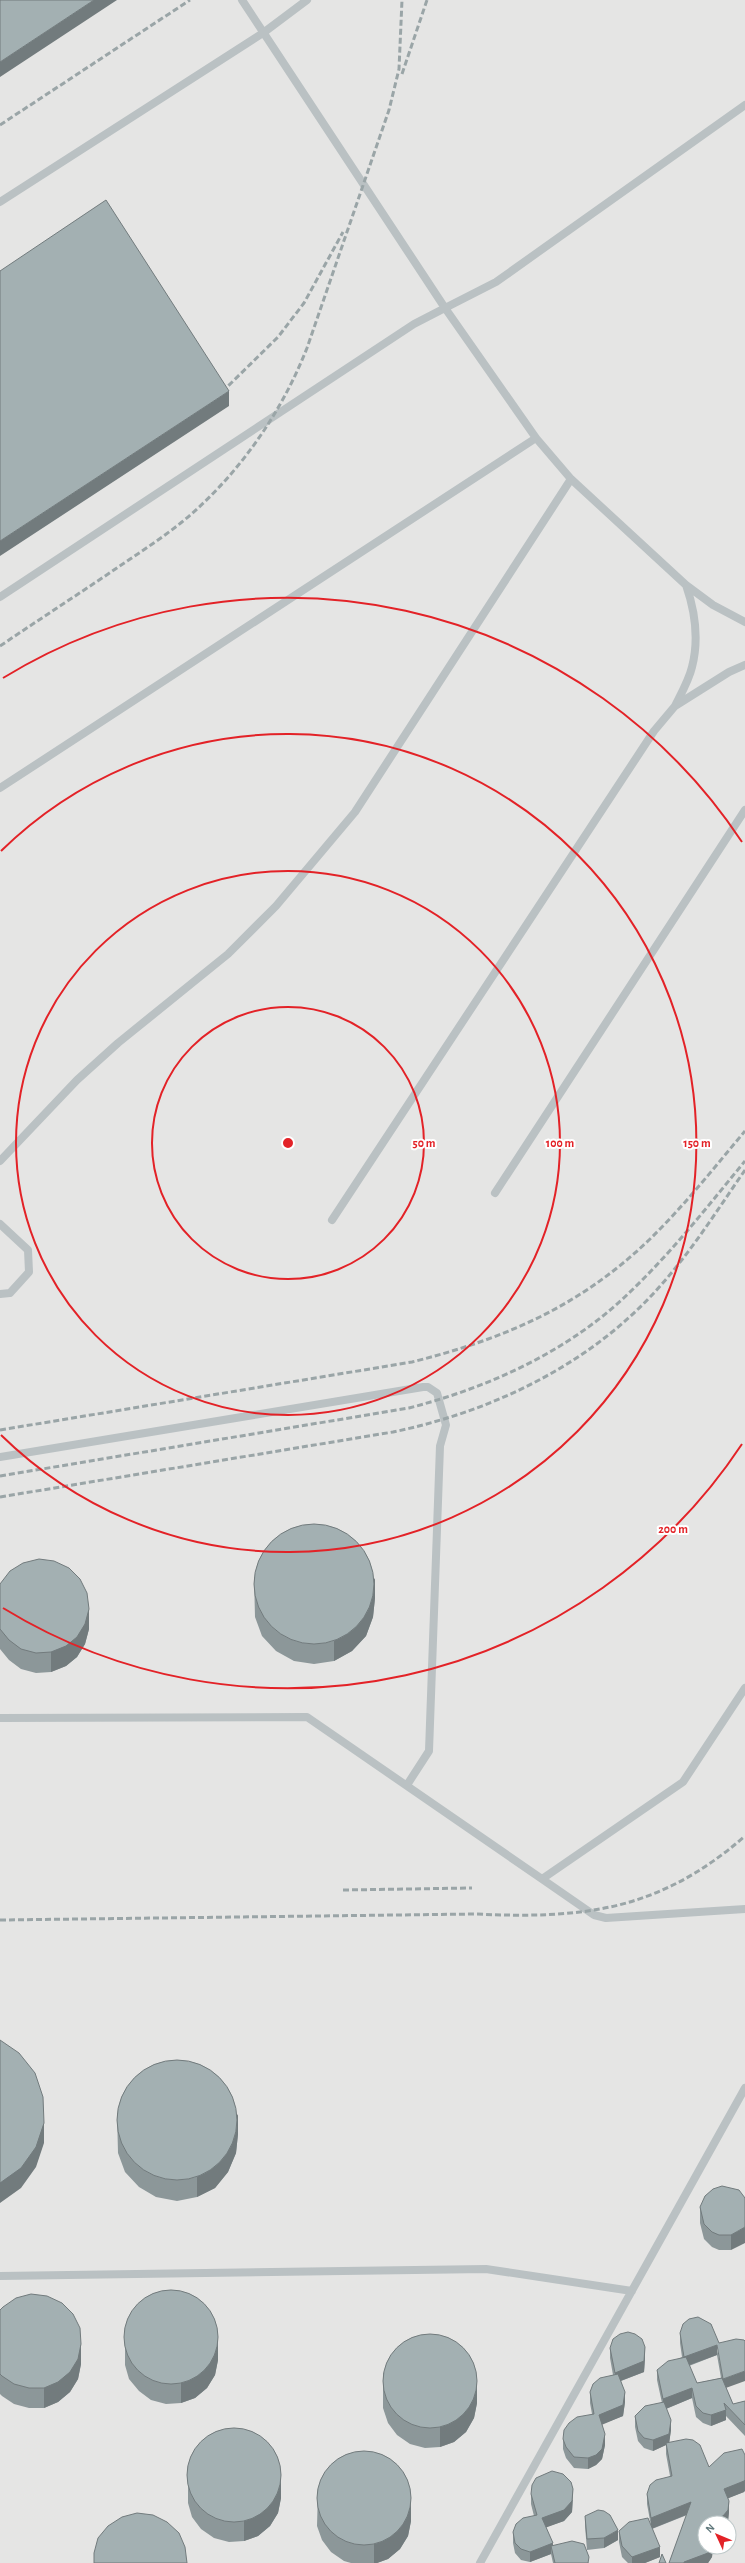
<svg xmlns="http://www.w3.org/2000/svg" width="745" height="2563" viewBox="0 0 745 2563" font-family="'Alegreya Sans',sans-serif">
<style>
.built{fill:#e5e5e4;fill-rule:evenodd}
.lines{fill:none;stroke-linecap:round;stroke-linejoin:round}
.lane{stroke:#bac1c3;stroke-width:8}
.rail{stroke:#9aa5a7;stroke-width:3;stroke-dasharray:6 3;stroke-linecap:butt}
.wall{fill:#8c9799;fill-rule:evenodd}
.shaded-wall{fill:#727b7d}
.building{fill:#a3b0b2;stroke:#727b7d}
.ring{fill:none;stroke:#e32227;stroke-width:2}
.centre{fill:#e32227;stroke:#fff;stroke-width:2}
.ring-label{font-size:12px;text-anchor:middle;font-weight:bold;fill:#e32227;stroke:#fff;stroke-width:4;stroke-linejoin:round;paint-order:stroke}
</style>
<rect width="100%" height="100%" fill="#f4f3f0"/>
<path class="built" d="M0,0h745v2563h-745zM705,2523h24v24h-24z"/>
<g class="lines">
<path class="lane" d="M745,105l-249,177 -51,26 91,130 35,41 115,106 27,20 32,17
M0,202l263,-169 44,-33
M0,597l414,-273 31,-16 -203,-308
M675,706c6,-12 14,-26 17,-39 7,-27 3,-56 -6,-82
M0,788l536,-350
M0,1161l77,-81 41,-37 110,-89 48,-48 79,-94 216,-333
M495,1193l250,-383
M332,1220l322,-489 21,-25 54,-34 16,-7
M0,1224l28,26 1,22 -19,21 -10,1
M0,1457l423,-70h5l9,6 9,32 -6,21 -11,305 -22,34
M0,1718l307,-1 235,162 141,-97 62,-94
M542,1879l52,36 12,3 139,-9
M0,2276l486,-7 146,22
M480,2563l265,-475"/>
<path class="rail" d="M402,74l25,-74
M0,125l190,-125
M222,392l56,-55 26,-34 39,-71
M0,646c37,-25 74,-49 111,-74 29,-20 60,-39 86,-63 48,-44 86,-100 110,-161l82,-238 10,-41 3,-69
M0,1430l412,-68c92,-23 167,-55 237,-122 34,-33 65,-72 96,-109
M0,1476l409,-68c81,-21 160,-57 220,-115 43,-41 79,-87 116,-132
M0,1497l393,-65c101,-21 200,-69 268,-147 32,-36 57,-76 84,-115
M343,1890l129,-2
M0,1920l475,-6c109,5 184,-3 270,-78"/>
</g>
<path class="wall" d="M254,1577l121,21 -2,19 -7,19 -14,15 -18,10 -20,3 -20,-3 -18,-10 -14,-15 -7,-19z
M0,1584l89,45 -4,15 -8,13 -11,9 -15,6 -15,1 -15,-4 -12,-9 -9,-11z
M117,2113l121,21 -2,19 -8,19 -13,16 -18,9 -20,4 -21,-4 -17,-10 -14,-15 -7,-19z
M745,2198l-14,52h-12l-7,-3 -8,-8 -4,-16v-16z
M0,2310l81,54 -3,15 -8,13 -12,10 -14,6h-15l-15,-4 -12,-8 -2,-2z
M711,2324l15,64 7,16 12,-3v35l-19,-20v4l-15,6 -8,-3 -7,-6 -4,-19 -26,11 5,21 -2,13 40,24 35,25 -16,6 1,14 -1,9 -2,2h-21l8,24 -1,10 -4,6h-39l18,-48 -35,14 8,28 -15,6h-17l-6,-6 -3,-15v-11l32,-5 -4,-22v-10l23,-18 -4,-22v-9l-13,6 -9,-3 -6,-7 -3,-14v-11l27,-13 -5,-23v-10l25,-13 -2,-14v-10zM717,2355l4,23 -24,5 -8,-17z
M125,2329l93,31 -3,15 -8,13 -12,10 -14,5 -15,1 -15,-4 -12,-9 -10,-12 -4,-14z
M610,2348l35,10 -1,14 -23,9 4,21 -2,14 -21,8 3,21 -3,14 -6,6 -8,4 -14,-1 -8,-10 -3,-9v-10l29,-25 -2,-11v-11l23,-17 -3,-17z
M383,2373l94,30 -3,15 -8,14 -12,10 -14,5 -15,1 -15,-4 -13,-9 -9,-12 -5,-15z
M188,2467l93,31 -3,15 -8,13 -12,10 -14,5 -15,1 -15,-4 -13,-9 -9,-12 -4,-14z
M318,2490l93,31 -3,15 -8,13 -12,10 -11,4h-26l-7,-2 -13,-9 -9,-12 -5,-14z
M531,2494l42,6 -1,12 -8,9 -18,6 7,18 36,18h-36l-2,-9 -21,8 -9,-2 -6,-7 -2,-10v-11l21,-16 -3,-12z
M585,2516l33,24 -14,8 -17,2 -2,-24z"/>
<path class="shaded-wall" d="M94,0h23l-117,77v-15z
M229,391v15l-229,150v-15z
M375,1578v20l-2,19 -7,19 -14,15 -18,10v-20z
M89,1609v20l-4,15 -8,13 -11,9 -15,6v-20z
M238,2114v20l-2,19 -8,19 -13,16 -18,9v-20z
M44,2123v20l-8,24 -15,21 -21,15v-20z
M745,2227v16l-14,7v-15z
M218,2340v20l-3,15 -8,13 -12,10 -14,5v-20z
M81,2344v20l-3,15 -8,13 -12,10 -14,6v-20z
M717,2345v10l-33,12v-10z
M645,2347v11l-1,14 -29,11v-10z
M745,2371v10l-22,8v-10z
M477,2383v20l-3,15 -8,14 -12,10 -14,5v-20z
M692,2388v10l-29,12v-11z
M625,2392v10l-2,14 -24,10v-11z
M726,2410v10l-15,6v-11z
M671,2420v10l-2,14 -3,-1v2l-13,6v-11z
M605,2434v11l-3,14 -6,6 -8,4v-11z
M281,2478v20l-3,15 -8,13 -12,10 -14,5v-20z
M745,2480v11l-1,1 -20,8v-11z
M573,2489l-1,23 -8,9 -22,8v-11z
M411,2501v20l-3,15 -8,13 -12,10 -11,4h-3v-19z
M729,2501v11l-1,9 -2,2h-19z
M691,2502v11l-40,16v-11z
M618,2530v10l-14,8v-10z
M553,2543v8l-2,-5v8l-21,8v-10z
M660,2547v10l-15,6h-13v-6z
M712,2547h1l-1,10 -4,6h-24v-1z"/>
<path class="building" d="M0,0h94l-94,62z
M106,200l123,191 -229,150v-270z
M254 1584a60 60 0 1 1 120 0a60 60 0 1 1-120 0Z
M39,1559l15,2 15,7 11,11 7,14 2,16 -4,15 -8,13 -11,9 -15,6 -15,1 -15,-4 -12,-9 -9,-11v-45l10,-13 13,-8z
M0,2040l19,13 16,20 8,24 1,26 -8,24 -15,21 -21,15z
M117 2120a60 60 0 1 1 120 0a60 60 0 1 1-120 0Z
M722,2186l17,4 6,8v29l-14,8h-12l-7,-3 -8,-8 -4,-17 5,-11 8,-7z
M124 2337a47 47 0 1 1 94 0a47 47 0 1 1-94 0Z
M31,2294l16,2 15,7 11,11 7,14 1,16 -3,15 -8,13 -12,10 -14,6h-15l-15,-4 -12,-8 -2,-2v-64l3,-3 13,-9z
M698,2317l13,7 8,19 17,-4 8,1 1,1v30l-22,8 -6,-34 -33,12 -4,-24 3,-9 6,-5z
M628,2332l7,2 7,5 3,8 -1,14 -29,12 -5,-25 3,-9 7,-5z
M383 2381a47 47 0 1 1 94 0a47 47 0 1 1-94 0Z
M686,2357l11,26 25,-5 11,26 12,-3v24l-21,-22 2,7 -15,5 -8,-2 -7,-7 -4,-18 -29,11 -6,-29 11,-9z
M618,2374l7,18 -2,13 -24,10 6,19 -3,15 -6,6 -8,3 -14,-1 -8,-10 -3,-8 1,-9 5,-7 8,-6 17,-3 -4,-22 3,-8 7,-6z
M664,2402l7,18 -2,14 -16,6 -9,-2 -6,-7 -3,-15 10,-10z
M187 2475a47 47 0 1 1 94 0a47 47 0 1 1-94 0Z
M686,2439l7,1 7,5 9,22 15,-14 18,-4 3,6v25l-1,1 -20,8 5,12 -1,9 -5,6 -16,7h-2v24h7l-4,6 -24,9v1h-15l22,-61 -40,16 -4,-24 3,-9 6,-5 16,-4 -6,-33z
M317 2498a47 47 0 1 1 94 0a47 47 0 1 1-94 0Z
M552,2471l11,3 8,8 2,7 -1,12 -8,9 -22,8 11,25 -23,9 -9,-3 -6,-6 -2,-11 3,-8 7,-6 14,-3 -6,-21 1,-9 4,-7z
M598,2510l6,1 6,4 8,15 -14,8 -17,1 -2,-23z
M137,2513l16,2 14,7 12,11 6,14 2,16h-93v-10l4,-15 10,-12 14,-9z
M648,2518l12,29 -28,10 -10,-11 -3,-15 10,-9z
M572,2541l12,3 5,13 -1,6h-33l-4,-17z
M662,2554l4,9h-7z"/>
<g class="ring">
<circle cx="288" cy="1143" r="136"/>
<circle cx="288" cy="1143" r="272"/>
<path d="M1 851A409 409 0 1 1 1 1435"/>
<path d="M742 1444A545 545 0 0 1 3 1608M3 678A545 545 0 0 1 742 842"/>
</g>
<circle cx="288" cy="1143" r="6" class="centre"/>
<g class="ring-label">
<text x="424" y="1147">50 m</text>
<text x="560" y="1147">100 m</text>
<text x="697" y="1147">150 m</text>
<text x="673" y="1533">200 m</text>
</g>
<g transform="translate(717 2535) rotate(314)"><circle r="19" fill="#ffffff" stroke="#bfc9ca"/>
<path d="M0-3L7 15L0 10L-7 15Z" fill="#e32227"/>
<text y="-6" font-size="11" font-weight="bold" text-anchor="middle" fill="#5f777b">N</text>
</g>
</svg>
